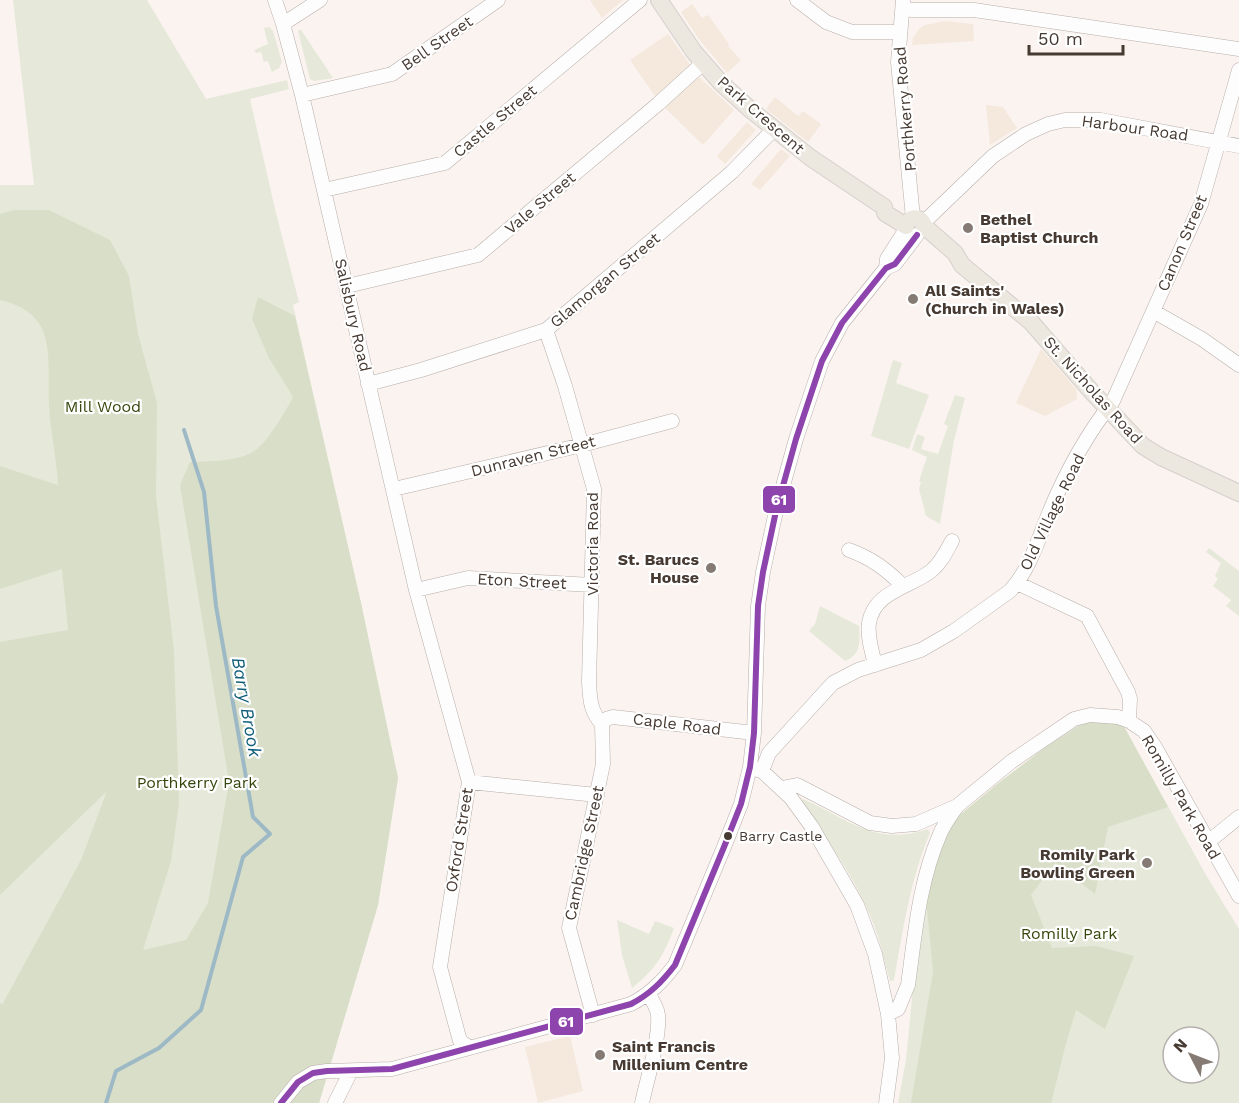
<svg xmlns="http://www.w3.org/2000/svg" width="1239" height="1103" viewBox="0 0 1239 1103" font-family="'Work Sans',sans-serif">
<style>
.commercial{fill:#f5e9de}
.green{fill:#e6e9da;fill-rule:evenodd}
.forest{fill:#d8dec7}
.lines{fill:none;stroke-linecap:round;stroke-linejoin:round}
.stream{stroke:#9eb9c6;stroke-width:4}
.minor-casing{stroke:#b7aea9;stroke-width:15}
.major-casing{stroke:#d5d0cc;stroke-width:18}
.minor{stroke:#fefdfd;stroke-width:14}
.major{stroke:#ece8e0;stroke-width:16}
.bus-1-casing{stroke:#fff;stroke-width:10}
.bus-1{stroke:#8e44ad;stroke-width:6}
.poi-dot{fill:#857b74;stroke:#fff;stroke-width:2}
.bus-dot{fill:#463a32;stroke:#fff;stroke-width:2}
.labels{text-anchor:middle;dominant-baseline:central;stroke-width:4.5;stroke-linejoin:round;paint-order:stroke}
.bus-label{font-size:14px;fill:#463a32;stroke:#fff;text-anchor:start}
.street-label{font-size:16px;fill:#463a32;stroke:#fff}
.poi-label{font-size:16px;font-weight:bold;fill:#463a32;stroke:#fff;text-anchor:start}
.park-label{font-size:16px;fill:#35470c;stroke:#fff}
.water-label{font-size:18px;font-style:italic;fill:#105d7b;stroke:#fff}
.line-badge{stroke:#fff;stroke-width:2}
.badge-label{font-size:16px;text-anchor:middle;font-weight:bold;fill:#fff}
</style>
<rect width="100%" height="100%" fill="#faf3ef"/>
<path class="commercial" d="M590,0h33l-21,18z
M692,4l10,14 6,-3 21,29 -1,2 13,14 -14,13 -29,-35 -17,-26z
M945,21l28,3 1,17 -62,4 1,-7 7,-10 5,-3z
M668,34l31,43 35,33 -31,35 -44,-43 -29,-42z
M775,97l23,19 5,-5 18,13 -13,18 -42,-33z
M986,105l17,2 14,21 -27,17z
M747,122l9,8 -31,34 -8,-8z
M781,149l9,7 -30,34 -9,-6z
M1041,349l35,40 1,10 -32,17 -29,-13z
M570,1036l13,55 -45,12 -13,-56z"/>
<path class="green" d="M13,0h134l59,99 81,-19 2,9 -39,10 25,110 24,93 -6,3 68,298 37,175 -20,127 -59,198h-319v-918h34z
M269,27l4,4 9,31 -3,6 -7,4 -4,-11 -4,1 -3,-10 -5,1 -2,-3 14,-6 -4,-16z
M299,30h2l32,48 -19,3 -4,-2 -12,-48z
M893,360l9,3 -6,20 33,12 -20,54 -38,-13z
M955,395l10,3 -11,42 -14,84 -14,-8 -7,-27 2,-7 -2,-1 8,-24 -15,-7 5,-16 8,3 -4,12 17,5 10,-28 -4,-2z
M1209,548l30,23v45l-13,-10 5,-6 -18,-14 5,-7 -3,-3 6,-13 -15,-11z
M820,606l39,20c1,16 2,29 -14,35l-36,-30 6,-7z
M1121,721l85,154 33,54v174h-341l8,-43 8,-83 12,-79 70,-113 50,-38 34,-22zM1173,1037h36v36h-36z
M803,799c46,20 71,48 125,30l2,4c-20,47 -27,98 -36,147l-4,1c-6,-20 -10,-43 -19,-63 -17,-42 -44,-79 -70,-116z
M617,920l32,14 6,-13 19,7c-9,26 -20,43 -42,60l-10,-33z"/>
<path class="forest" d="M14,210h35l61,30 19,36 9,58 19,69 -1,93 18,155 5,152 -8,58 -28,89 43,-10 22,-37 21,-121 -49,-297 10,-23c19,-1 43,0 61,-9 15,-7 34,-41 42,-56l-24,-39 -17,-39 6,-22 37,19 66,287 37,175 -20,127 -59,198h-319v-101l2,3 79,-145 26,-69 -107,104v-253l68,-12 -6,-61 -62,20v-123l58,19c-1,-27 -8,-53 -9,-80 -2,-46 10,-92 -49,-105v-86z
M1100,716l21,5 47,86 -60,20 -13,67 -40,-31 -24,32 21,53 44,-2 38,10 -29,73 -29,-19 -11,37 -14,56h-140l22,-131 -7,-74 8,-38 12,-24 10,-18 40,-33 50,-38 34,-22z"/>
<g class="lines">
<path class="stream" d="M106,1103l10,-32 43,-23 42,-38 42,-153 27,-23 -17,-17 -37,-211 -12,-114 -20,-62"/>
<g class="minor-casing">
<path id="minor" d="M275,0l8,24 19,71 114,495 53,192 -29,185 20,74 9,6
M797,0l29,22 26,10h48
M903,0l-5,62 15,156
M903,7l8,3h63l265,39
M283,24l37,-24
M302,95l90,-21 106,-74
M324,190l121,-27 195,-163
M923,223l70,-67 33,-22 22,-10 17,-4h36l138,26
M886,268l1,-9 19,-30
M347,286l131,-31 180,-151 45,-41
M1153,311l49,28 37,26
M546,330l19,56 29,103 -5,193c1,17 1,29 13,42
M368,384l53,-14 125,-40 186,-158 42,-43
M394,489l188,-44 90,-24
M849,550c22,8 37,19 53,35
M1017,583l70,33 41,76 2,7 -1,22
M416,590l52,-12 124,7
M875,665c-3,-14 -8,-29 -6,-42 5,-32 42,-36 62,-52 10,-8 15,-19 21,-30
M602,724l4,-5 7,-2 141,16
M754,769l8,2 29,27 21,29 45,78 18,49 13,60 4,44 -6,45
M762,771l7,-18 64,-70 25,-13 63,-20 33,-19 56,-40c20,-22 28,-51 39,-78 16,-39 38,-79 64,-112l88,-197 38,-134
M469,782l128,13
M782,788l15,-3 73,38 22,3 24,-2 41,-18 55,-45 62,-42 16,-4 28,2 11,4 15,10 11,16 84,149
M1208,842l31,-25
M888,1014l10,-5 10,-24c7,-51 11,-103 32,-151 4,-10 11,-19 17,-28
M593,1015l-24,-87 34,-164 -1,-40
M281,1103l17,-21 15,-9 14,-2 65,-2 239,-65c19,-10 31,-22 44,-39l49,-118 17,-43 9,-37 4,-34 4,-127 5,-34 13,-61 20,-72 26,-78 20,-38 44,-55 9,-4 22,-29
M335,1103l16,-32
M642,1103c5,-24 18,-64 16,-88 -1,-8 -5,-14 -10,-21"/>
</g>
<g class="major-casing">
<path id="major" d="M659,0l35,52 27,31 31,28 59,47 73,49 1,6 21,13
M911,219c6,-2 11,0 13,7l31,27 7,12 69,57 61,70 51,54 18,11 78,36"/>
</g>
<use href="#minor" class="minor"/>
<use href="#major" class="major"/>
<g class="bus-1-casing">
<path id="bus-1" d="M281,1103l17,-21 15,-9 14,-2 65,-2 239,-65c19,-10 31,-22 44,-39l49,-118 17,-43 9,-37 4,-34 4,-127 5,-34 13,-61 20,-72 26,-78 20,-38 44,-55 9,-4 22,-29"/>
</g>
<use href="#bus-1" class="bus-1"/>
</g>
<g class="poi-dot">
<circle cx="968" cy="228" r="6"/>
<circle cx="913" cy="299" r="6"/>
<circle cx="711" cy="568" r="6"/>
<circle cx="1147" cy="863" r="6"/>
<circle cx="600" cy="1055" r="6"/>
</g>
<circle class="bus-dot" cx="728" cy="836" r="5"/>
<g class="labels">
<g class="bus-label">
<text x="739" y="836">Barry Castle</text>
</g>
<g class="street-label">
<text transform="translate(437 43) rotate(-35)">Bell Street</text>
<text transform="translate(905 109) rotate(-95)">Porthkerry Road</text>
<text transform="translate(761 115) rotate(41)">Park Crescent</text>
<text transform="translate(495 121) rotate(-40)">Castle Street</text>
<text transform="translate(1135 128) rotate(8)">Harbour Road</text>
<text transform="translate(540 203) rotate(-40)">Vale Street</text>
<text transform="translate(1182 243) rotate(-67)">Canon Street</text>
<text transform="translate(605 280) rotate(-40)">Glamorgan Street</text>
<text transform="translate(353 315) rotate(77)">Salisbury Road</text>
<text transform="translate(1093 390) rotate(48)">St. Nicholas Road</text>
<text transform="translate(533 456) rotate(-14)">Dunraven Street</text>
<text transform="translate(1052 512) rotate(-64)">Old Village Road</text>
<text transform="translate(592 544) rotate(-90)">Victoria Road</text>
<text transform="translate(522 581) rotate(3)">Eton Street</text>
<text transform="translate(677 724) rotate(7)">Caple Road</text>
<text transform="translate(1181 797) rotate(60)">Romilly Park Road</text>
<text transform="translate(459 840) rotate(-81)">Oxford Street</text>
<text transform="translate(584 853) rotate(-78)">Cambridge Street</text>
</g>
<g class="poi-label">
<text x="980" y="219">Bethel<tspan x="980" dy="18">Baptist Church</tspan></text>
<text x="925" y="290">All Saints'<tspan x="925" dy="18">(Church in Wales)</tspan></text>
<text x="699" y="559" text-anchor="end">St. Barucs<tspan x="699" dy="18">House</tspan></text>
<text x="1135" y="854" text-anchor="end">Romily Park<tspan x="1135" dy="18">Bowling Green</tspan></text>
<text x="612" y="1046">Saint Francis<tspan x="612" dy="18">Millenium Centre</tspan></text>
</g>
<g class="park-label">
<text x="103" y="406">Mill Wood</text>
<text x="197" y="782">Porthkerry Park</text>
<text x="1069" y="933">Romilly Park</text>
</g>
<g class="water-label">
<text transform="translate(247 707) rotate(80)">Barry Brook</text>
</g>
</g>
<g class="line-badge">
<rect x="762" y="485" width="34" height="29" rx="6" fill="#8e44ad"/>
<rect x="549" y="1007" width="35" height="29" rx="6" fill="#8e44ad"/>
</g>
<g class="badge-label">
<text x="779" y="505">61</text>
<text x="566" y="1027">61</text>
</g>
<g transform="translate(1191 1055) rotate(312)"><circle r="28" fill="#ffffff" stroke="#b5b0ad" stroke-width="1.5"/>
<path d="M0-4.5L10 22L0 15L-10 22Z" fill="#857b74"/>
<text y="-9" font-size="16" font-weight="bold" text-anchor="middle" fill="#463a32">N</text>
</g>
<path d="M1029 45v9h94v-9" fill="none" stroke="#463a32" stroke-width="3"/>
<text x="1038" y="45" font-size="18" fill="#463a32" stroke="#ffffff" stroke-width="4.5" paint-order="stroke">50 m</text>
</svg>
